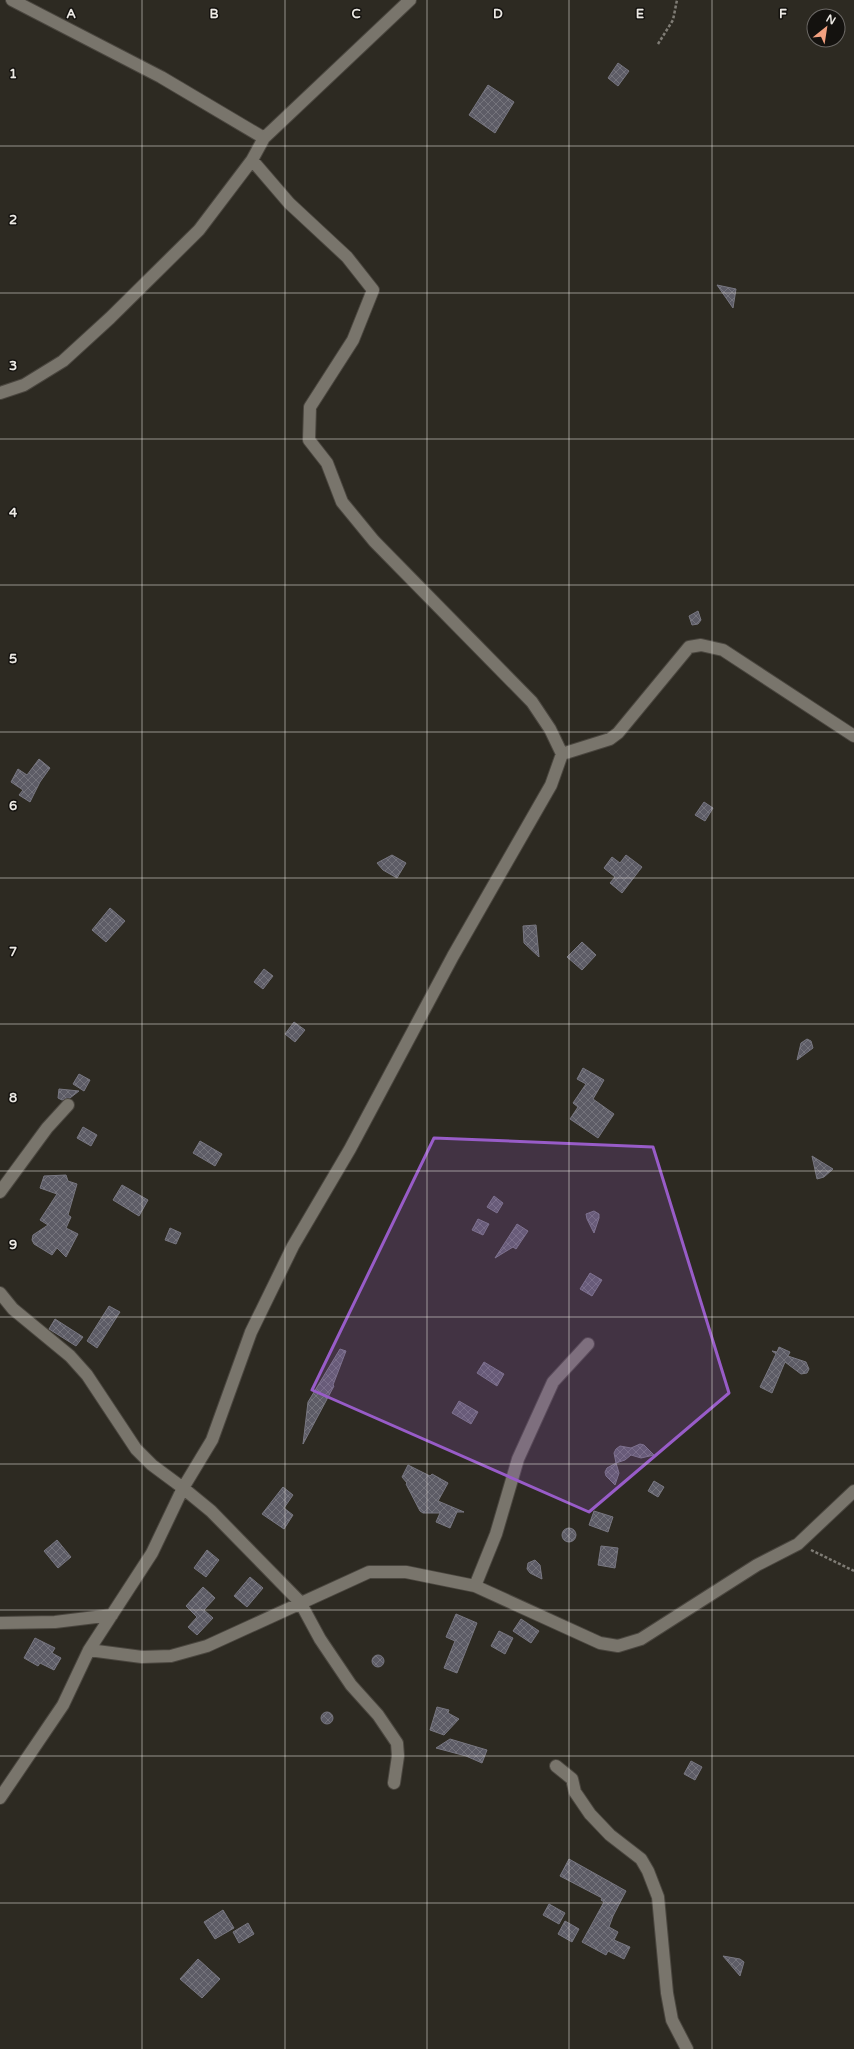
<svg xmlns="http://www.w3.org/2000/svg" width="854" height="2049" viewBox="0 0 854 2049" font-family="'Varela Round',sans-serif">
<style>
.building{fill:url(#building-cross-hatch);stroke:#787781}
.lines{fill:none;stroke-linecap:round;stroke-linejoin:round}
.minor-casing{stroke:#4a463f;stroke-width:14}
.path{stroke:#7f7c75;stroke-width:2.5;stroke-dasharray:3 2;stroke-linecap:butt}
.minor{stroke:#79756c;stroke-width:12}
.marked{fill:#985cc8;fill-opacity:0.2;stroke:#985cc8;stroke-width:3;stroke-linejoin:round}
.grid{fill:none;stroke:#edeae5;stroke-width:1;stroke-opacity:0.55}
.grid-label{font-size:13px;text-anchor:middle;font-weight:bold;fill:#edeae5;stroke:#14120f;stroke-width:3;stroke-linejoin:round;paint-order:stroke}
</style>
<defs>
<pattern id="building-cross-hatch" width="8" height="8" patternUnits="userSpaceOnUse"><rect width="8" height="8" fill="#5d5c66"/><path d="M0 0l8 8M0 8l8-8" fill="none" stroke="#75747c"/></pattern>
</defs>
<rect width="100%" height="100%" fill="#2d2a22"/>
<path class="building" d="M618,63l11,8 -11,15 -10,-8z
M488,85l26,17 -19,31 -26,-18z
M717,285l19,4 -3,19z
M698,611l3,9 -3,4 -6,1 -3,-9z
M39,759l11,9 -10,14 -10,20 -11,-7 4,-5 -12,-8 7,-13 9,6z
M704,802l9,6 -8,13 -10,-6z
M392,855l14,8 -9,15 -14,-8 -6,-7z
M626,855l16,12 -20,26 -12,-10 5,-6 -11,-9 8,-11 8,6z
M110,908l15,13 -19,21 -14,-12z
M536,925l3,32 -15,-14 -1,-17z
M582,942l14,13 -14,15 -15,-13z
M264,969l9,7 -10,13 -9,-7z
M294,1022l11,8 -10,12 -10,-8z
M807,1039l4,2 2,7 -16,12 4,-17z
M583,1068l21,12 -11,19 21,15 -16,24 -28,-19 8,-12 -5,-4 13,-19 -9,-5z
M79,1074l11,6 -6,11 -11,-7z
M59,1089l20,2 -9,7 -8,2 -4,-2z
M83,1127l14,8 -6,11 -14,-8z
M200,1141l22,13 -7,12 -22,-13z
M812,1156l21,13 -9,8 -7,2z
M66,1175l2,6 9,3 -9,31 3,2 -5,11 12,6 -12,23 -9,-9 -5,7 -18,-11 -2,-4 1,-5 15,-10 -8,-5 17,-26 -17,-6 4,-12z
M122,1185l26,15 -9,16 -26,-16z
M494,1196l9,7 -6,10 -10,-6z
M594,1211l5,3v4l-5,15 -7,-14 -1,-5z
M478,1219l11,5 -6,11 -11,-5z
M517,1224l11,7 -12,18 -3,-2 -18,11z
M170,1228l11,5 -5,11 -11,-4z
M590,1273l12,7 -10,16 -12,-7z
M109,1306l11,6 -23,36 -10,-7z
M55,1319l28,18 -7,9 -27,-17z
M779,1347l11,5 -2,4 18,6 3,7 -2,4 -6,1 -16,-12 -13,31 -12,-6 16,-33 -4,-3 5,1z
M340,1349l6,2 -13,34 1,1 -31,58 5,-42z
M484,1362l20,12 -7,12 -20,-13z
M459,1401l19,11 -7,12 -19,-11z
M640,1444l4,1 10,10 -13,3 -10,-3 -6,5 -9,3 -2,-10 2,-4 4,-3 11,2z
M616,1463l3,10 -4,12 -9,-9 -1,-4 2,-4z
M408,1465l22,11 2,-2 16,9 -10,18 26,11h-7l-7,16 -14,-6 4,-9h-17l-3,-2 -14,-27 1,-1 -5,-6z
M654,1481l10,6 -6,10 -10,-6z
M283,1487l10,8 -9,13 9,7 -9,14 -22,-15z
M594,1511l19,6 -5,15 -19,-7z
M562 1535a7 7 0 1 1 14 0a7 7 0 1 1-14 0Z
M57,1540l14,17 -13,11 -14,-17z
M601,1546l17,2 -3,20 -17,-3z
M207,1550l12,10 -13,17 -12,-9z
M535,1560l5,5 2,14 -12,-6 -3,-4 1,-6z
M250,1577l13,11 -16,19 -13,-11z
M203,1587l12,11 -11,12 9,8 -16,17 -9,-8 9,-10 -11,-11z
M456,1614l21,9 -20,50 -13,-5 11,-27 -9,-4z
M521,1619l18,12 -8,12 -18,-12z
M499,1631l14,7 -8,16 -14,-8z
M35,1638l20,10 -3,5 9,5 -7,12 -14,-7 -2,3 -14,-8z
M372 1661a6 6 0 1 1 12 0a6 6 0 1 1-12 0Z
M437,1707l12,3 -1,3 11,6 -15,16 -14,-5z
M321 1718a6 6 0 1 1 12 0a6 6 0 1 1-12 0Z
M450,1739l37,11 -5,13 -16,-7 -30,-8z
M691,1761l11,6 -7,13 -11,-6z
M569,1859l57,32 -13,25 -4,11 9,5 -4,8 16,7 -6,12 -16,-8 -2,4 -24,-13 22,-40 -3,-2 1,-2 -42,-22z
M549,1904l16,9 -6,11 -16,-9z
M223,1910l11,18 -19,11 -11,-17z
M565,1921l14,8 -7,13 -14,-8z
M248,1923l6,11 -15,9 -6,-11z
M723,1956l17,3 4,3 -4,14z
M198,1959l22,20 -18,19 -22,-19z"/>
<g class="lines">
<g class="minor-casing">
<path id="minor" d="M12,0l149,77 103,61
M0,393l24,-8 39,-24 47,-43 89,-88 53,-70 12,-22 146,-138
M562,754l48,-15 8,-6 71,-86 12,-2 22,5 131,86
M0,1192l47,-64 21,-23
M0,1293l13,16 57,47 17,19 49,74 16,16 31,23 28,23 89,91 20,37 31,46 27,30 19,28 1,13 -4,27
M475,1586l21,-52 22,-75 35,-77 35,-38
M0,1623l55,-1 57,-7
M89,1650l53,7 29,-1 36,-10 162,-74h37l69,14 125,57 18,3 23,-7 116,-74 41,-21 56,-53
M556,1766l16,13 3,13 15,22 20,21 31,24 7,12 10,26 9,96 5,27 15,29
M0,1798l63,-93 26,-55 63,-97 31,-65 29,-48 39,-108 42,-86 57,-97 103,-193 98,-171 11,-31 -12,-25 -18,-27 -158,-161 -32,-39 -15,-39 -18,-23 1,-33 43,-67 20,-50 -26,-33 -58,-54 -37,-43"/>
</g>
<path class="path" d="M658,44l15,-24 4,-20
M811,1550l43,21"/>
<use href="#minor" class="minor"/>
</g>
<path class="marked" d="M434,1138l219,9 76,246 -140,119 -277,-122z"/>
<path class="grid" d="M142,0v2049M285,0v2049M427,0v2049M569,0v2049M712,0v2049M0,146h854M0,293h854M0,439h854M0,585h854M0,732h854M0,878h854M0,1024h854M0,1171h854M0,1317h854M0,1464h854M0,1610h854M0,1756h854M0,1903h854"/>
<g class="grid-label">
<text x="71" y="18">A</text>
<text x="214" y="18">B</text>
<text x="356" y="18">C</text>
<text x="498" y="18">D</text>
<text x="640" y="18">E</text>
<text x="783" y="18">F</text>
<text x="13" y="78">1</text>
<text x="13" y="224">2</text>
<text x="13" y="370">3</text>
<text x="13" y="517">4</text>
<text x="13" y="663">5</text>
<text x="13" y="810">6</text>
<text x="13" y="956">7</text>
<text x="13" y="1102">8</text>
<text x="13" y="1249">9</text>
</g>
<g transform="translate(826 28) rotate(30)"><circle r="19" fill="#14120f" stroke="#6b6865"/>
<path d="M0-3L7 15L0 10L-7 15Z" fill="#f2a07f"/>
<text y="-6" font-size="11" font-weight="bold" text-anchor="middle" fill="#edeae5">N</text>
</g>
</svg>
